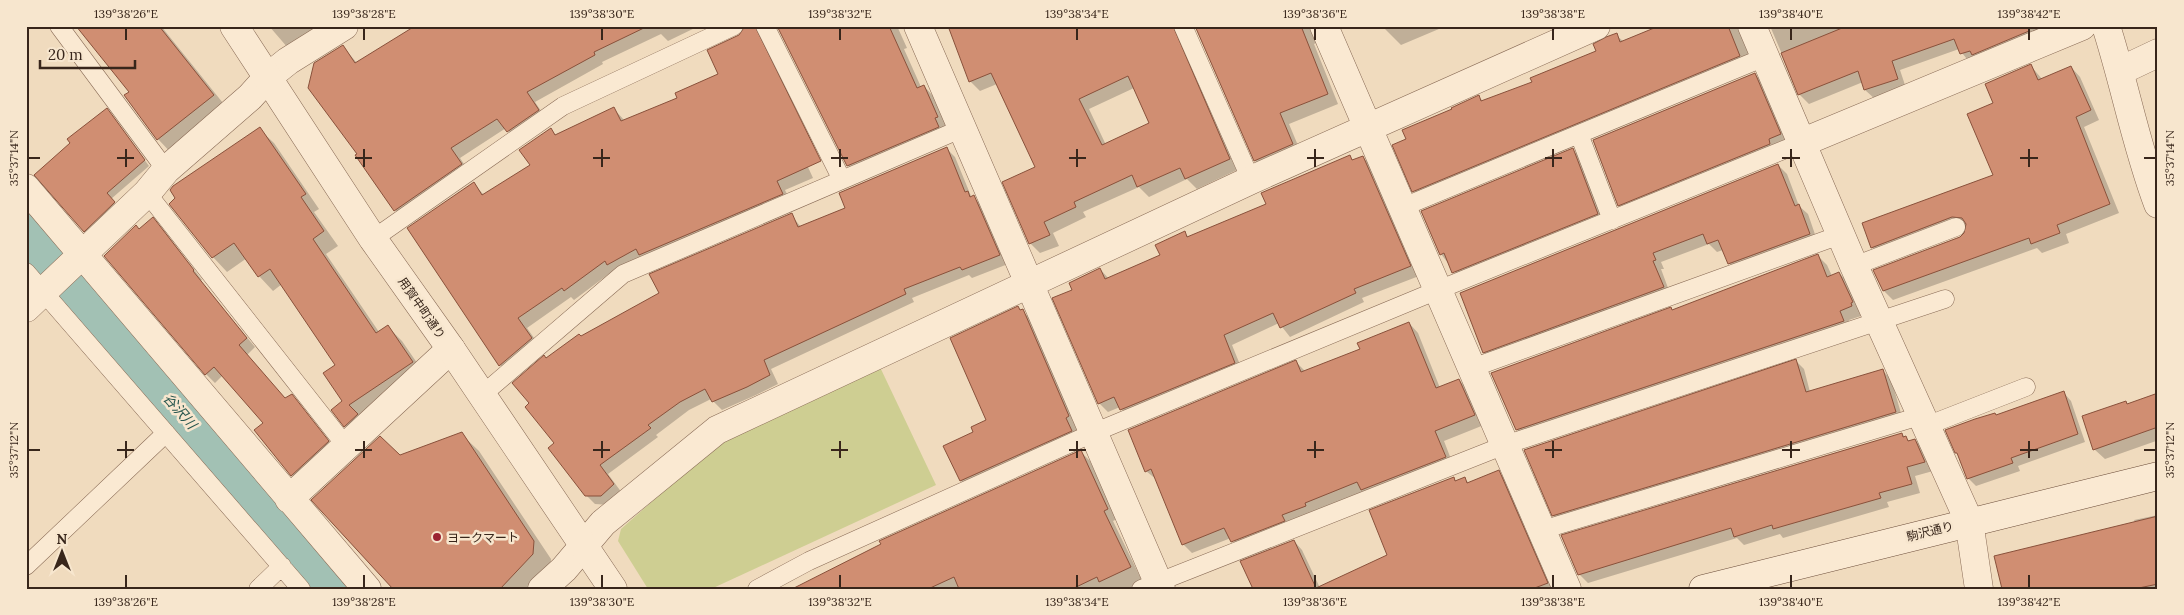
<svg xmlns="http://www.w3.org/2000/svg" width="2184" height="615" viewBox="0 0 2184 615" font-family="Lora,'Noto Sans JP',serif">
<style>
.green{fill:#cece92}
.shadow{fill:#0003;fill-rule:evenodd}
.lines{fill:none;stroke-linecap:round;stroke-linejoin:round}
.river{stroke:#a2c1b4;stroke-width:56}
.building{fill:#d08e72;stroke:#89513b;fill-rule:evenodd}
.service-casing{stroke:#896b56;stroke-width:19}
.minor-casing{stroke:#896b56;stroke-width:29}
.tertiary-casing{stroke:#896b56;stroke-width:29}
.secondary-casing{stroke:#6b4c39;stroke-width:29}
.service{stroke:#fae9d2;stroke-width:18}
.minor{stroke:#fae9d2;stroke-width:28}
.tertiary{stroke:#fae9d2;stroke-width:28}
.secondary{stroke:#fae9d2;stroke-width:28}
.ticks{fill:none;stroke:#38261b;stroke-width:2}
.poi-dot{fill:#9b2332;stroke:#f7e6ce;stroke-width:2}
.labels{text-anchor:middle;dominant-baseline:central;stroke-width:5;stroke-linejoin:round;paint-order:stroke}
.street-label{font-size:12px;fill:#38261b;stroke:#f7e6ce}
.poi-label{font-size:12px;fill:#38261b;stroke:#f7e6ce;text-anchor:start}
.water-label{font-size:14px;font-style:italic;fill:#2a5850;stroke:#f7e6ce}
.neatline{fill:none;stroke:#38261b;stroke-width:2}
.ticks-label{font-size:12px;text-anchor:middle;fill:#38261b}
</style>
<rect width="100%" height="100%" fill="#f0dbbe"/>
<path class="green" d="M879,365l57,120 -225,104h-63l-30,-48 3,-12 105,-93z"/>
<path class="shadow" d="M78,26h83l70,87 -56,44 -17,-18 -32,-43 5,-4z
M269,26h71l-52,22z
M413,26h286l-31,15 -7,-7 -59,28 1,2 -68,38 12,18 -30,20 -11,-12 -46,30 10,15 -66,46 -9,-9 -52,-163 14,16 57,-35z
M793,26h104l10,22 -3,1 17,38 3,-1 9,10 14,31 -89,48 -10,-9z
M949,26h241l49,143 -42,20 -10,-10 -38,18 -10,-10 -56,25 3,5 -33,16 6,13 -19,7 -10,-10 7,-75 -40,-84 -17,7 -10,-10zM1134,88l17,36 -45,21 -17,-36z
M1196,26h115l7,16 -4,2 24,60 -49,20 13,31 -36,16 -11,-10z
M1382,26h64l-45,19z
M1662,26h86l7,36 -332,138 -9,-9 -6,-51 45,-30 26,-13 5,5 49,-19 64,-31 19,-17 8,7z
M1770,26h297l-97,37 -11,-14 -59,21 6,18 -31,11 -10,-9 -2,-8 -54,22 -10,-10z
M754,49l59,129 -28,12 6,13 -177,67 -40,30 -3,-3 -44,31 14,20 -32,27 -9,-10 -70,-103 43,-79 11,12 47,-30 19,-36 7,7 56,-28 12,13 53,-22 42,-24z
M2031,66l11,13 29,-12 9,10 19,43 -15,7 35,86 -53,21 3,9 -27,10 -5,-5 -144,52 -9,-9 76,-53 6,-4 1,-7 -5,-1 -80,31 -10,-10 123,-71v-72z
M1755,74l7,8 26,60 -161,71 -8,-8z
M112,115l37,51 -38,33 8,9 -30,28 -4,-5z
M259,129l15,14 45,66 -5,3 24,34 -12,8 53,78 9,-5 14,14 24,35 -67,64 -14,-14 -1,-25 -7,-35 -55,-82 -9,7 -14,-15 -12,-18 -20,14 -14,-15z
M946,148l9,9 16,39 12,10 25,58 -36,14 -3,-3 -57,23 2,4 -143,67 7,15 -22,11 -34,15 -11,-11 -22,11 -33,25 2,2 -50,37 14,19 -12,12 -15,-1 -9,-9 -55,-92 16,-43 34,-22 80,-44 130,-79 10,12 45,-19z
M1573,150l7,7 25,64 -144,59 -20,-26z
M1350,157l4,4 9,-4 9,10 47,109 -57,22 2,4 -74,35 -11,-14 -47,22 11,27 -113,47 -10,-12 -12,5 -9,-9 -25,-112 26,-22 9,10 53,-24 22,-22 5,4 78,-32z
M1778,165l9,9 12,32 9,8 10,29 -80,29 -9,-9 -6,-13 -6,2 -8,-8 -48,18 3,7h-3l10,27 -178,65 -9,-9z
M162,228l40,52 -2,1 55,66 -8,8 39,45 5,-4 9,9 37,46 -36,33 -9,-9 -28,-52 -41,-48 -8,8 -9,-9 -67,-143z
M1818,256l9,9 5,11 7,-3 9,9 13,30h-2l2,4 -12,4 4,10 -327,109 -9,-9 156,-119z
M1018,308l19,16 45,106 -108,64 -13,-13 -16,-34 30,-14 13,-12z
M1409,323l9,10 22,55 19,-8 10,10 15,35 -40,16 10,26 -212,84 -11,-13 -39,15 -9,-9 -26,-64 -11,-9 150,-109 9,9 56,-21z
M1796,361l8,8 6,23 73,-21 8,8 12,41 -342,103 -8,-8z
M2064,393l7,8 14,41 -67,24 2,5 -44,15 -8,-8 -9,-23 38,-39z
M2158,395v48l-2,-2 -51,18 -11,-10 32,-47 2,3z
M461,434l18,17 72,108 -1,13 -16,17h-139l5,-133z
M1902,434l8,8 5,-2 9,9 9,22 -18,5 5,17 -33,9 2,5 -106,31 -3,-4 -36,11 -7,-7 -149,45 -9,-9z
M1081,452l9,9 27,58 -4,2 33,68h-351z
M1498,472l9,8 47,109h-300l40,-48 8,9 18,38 69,-32 64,-78 4,4 7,-4 5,5z
M2158,515v74h-155l132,-67 -1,-2z"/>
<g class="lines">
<path class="river" d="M26,234l308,355"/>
</g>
<path class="building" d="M76,26h83l55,69 -57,45 -33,-45 5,-3z
M415,26h233l-54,26 1,3 -68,37 12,18 -32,22 -10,-13 -46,29 11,16 -68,47 -39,-56 2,-1 -49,-66 6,-25 29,-18 12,18z
M745,26h10l66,135 -44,20 6,13 -144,61 -3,-6 -29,16 -2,-4 -41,30 -2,-3 -44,30 14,20 -33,28 -92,-138 67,-46 8,13 48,-30 -11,-15 32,-22 4,7 59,-28 7,14 56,-23 -2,-5 43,-19 -11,-24 32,-15z
M777,26h112l28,62 7,-3 14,32 -3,1 4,9 -92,39z
M948,26h225l57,133 -45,20 -5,-11 -43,19 -5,-12 -58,27 2,5 -32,15 6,13 -21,9 -27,-62 33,-15 -44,-94 -22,9zM1128,76l21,47 -47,22 -23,-46z
M1195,26h106l27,68 -48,19 13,31 -39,17z
M1659,26h69l12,30 -328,136 -20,-47 14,-6 -4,-9 50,-21 -1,-1 28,-13 2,6 51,-19 -2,-4 66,-27 -3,-7 13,-7 11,-4 3,9z
M1847,26h181l1,5 -57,24 -2,-4 -10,3 -6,-15 -62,22 6,18 -34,11 -6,-19 -60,24 -17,-42z
M2031,64l7,16 33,-14 20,44 -15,7 34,87 -53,21 3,8 -29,11 -2,-6 -146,53 -10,-21 87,-33 4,-4 2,-9 -4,-6 -10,-1 -81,31 -9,-25 131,-48 -26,-61 26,-11 -8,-19z
M1755,73l26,61 -12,5 1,5 -152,62 -25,-66z
M107,108l38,52 -38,33 8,9 -31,30 -50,-57 36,-32 -3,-4z
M260,127l46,67 -5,3 23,34 -11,8 63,94 12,-8 25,37 -64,43 9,9 -14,13 -13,-17 11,-9 -19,-28 12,-8 -65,-96 -12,8 -24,-34 -22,15 -43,-54 6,-6 -5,-8 3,-4z
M947,147l18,45 3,-1 2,6 4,-2 26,60 -38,15 -2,-3 -56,22 2,5 -142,66 6,15 -23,12 -35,15 -7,-13 -25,13 -32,23 3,3 -51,37 14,19 -13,12h-16l-37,-48 6,-5 -29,-36 4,-4 -17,-20 32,-28 2,3 33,-24 2,2 78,-43 -10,-19 143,-61 6,14 47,-19 -6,-15z
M1573,148l25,66 -146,59 -8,-20 -4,2 -19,-44z
M1350,155l2,5 11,-4 48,110 -57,23 2,4 -76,35 -7,-15 -49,22 11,28 -115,47 -6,-13 -16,7 -46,-106 20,-8 -3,-7 31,-15 5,11 55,-24 -5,-10 30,-14 2,6 79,-33 -5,-11z
M1778,164l17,42 4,-2 11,30 -82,30 -10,-24 -11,4 -4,-10 -50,19 3,7 -3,1 11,26 -181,66 -23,-60z
M153,217l41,53 -1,1 54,67 -8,7 46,53 7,-4 37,47 -38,35 -37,-46 9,-7 -49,-56 -9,8 -101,-119 32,-31 3,4z
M1818,254l9,23 12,-5 14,30 -2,1 1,3 -12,5 4,10 -328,109 -25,-57 180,-66 1,3z
M1018,306l2,4 3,-1 46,107 -3,2 6,13 -112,50 -17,-35 30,-14 -2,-5 15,-7 -36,-82z
M1409,322l27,66 23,-9 16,36 -40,16 11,26 -85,33 -4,-8 -52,21 1,3 -24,9 3,6 -54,21 -7,-14 -42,17 -31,-76 -6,3 -17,-42 168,-70 5,12 59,-23 -3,-6z
M1796,359l10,33 77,-23 13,43 -344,104 -28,-66z
M2064,391l14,43 -67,24 2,5 -46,16 -10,-26h-2l-10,-23 30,-11 20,-6 1,2z
M2158,393v34l-65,23 -11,-34 44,-15 1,3z
M462,432l72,109 -1,13 -33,35h-107l-82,-89 69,-64 20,19z
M1902,433l1,4 3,-1 2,5 7,-2 10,23 -18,5 5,17 -33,9 2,5 -108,31 -1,-4 -38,12 -3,-9 -153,47 -17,-40z
M1081,450l27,59 -4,2 27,56 -32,15 -2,-5 -25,12h-113l-5,-12 -26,12h-136l89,-45 -2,-3z
M1499,470l49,113 -16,6h-279l-13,-28 54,-21 22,48 71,-33 -18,-45 85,-33 1,4 10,-4 2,6z
M2158,516v68l-24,5h-132l-8,-33z"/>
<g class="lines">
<g class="service-casing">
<path id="service" d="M59,26l107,144
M765,26l77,154
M1183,26l68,154
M1579,134l33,86
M147,193l199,253
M1403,207l362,-150
M373,239l190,-133 171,-80
M1854,266l102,-39
M26,272l275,317
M1472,368l368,-133
M482,395l141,-121 340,-146
M1926,426l100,-39
M1542,530l378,-114
M26,566l140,-133
M258,589l24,-23
M757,589l52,-28 284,-128 345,-143 363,-147
M1141,589l364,-144 440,-146"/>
</g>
<g class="minor-casing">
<path id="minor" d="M918,26l243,563
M1324,26l243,563
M1752,26l102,240 115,255 10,68
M2106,26c19,59 30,120 52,178
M2120,71l38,-18
M1801,143l281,-117
M26,188l341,401
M26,308l121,-115 19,-23 84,-73 18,-20 20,-16 56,-35
M289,499l162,-150
M542,589l22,-20 39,-46 114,-93 534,-250 345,-154"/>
</g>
<g class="tertiary-casing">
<path id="tertiary" d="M234,26l139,213 78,110 162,240"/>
</g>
<g class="secondary-casing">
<path id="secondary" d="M1703,589l455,-113"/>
</g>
<use href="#service" class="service"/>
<use href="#minor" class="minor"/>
<use href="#tertiary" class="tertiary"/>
<use href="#secondary" class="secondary"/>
</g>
<path class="ticks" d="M126,28v12M364,28v12M602,28v12M840,28v12M1077,28v12M1315,28v12M1553,28v12M1791,28v12M2029,28v12M126,149v18M364,149v18M602,149v18M840,149v18M1077,149v18M1315,149v18M1553,149v18M1791,149v18M2029,149v18M28,158h12M117,158h17M355,158h17M593,158h17M831,158h17M1069,158h17M1307,158h17M1545,158h17M1782,158h18M2020,158h18M2144,158h12M126,441v17M364,441v17M602,441v17M840,441v17M1077,441v17M1315,441v17M1553,441v17M1791,441v17M2029,441v17M28,450h12M117,450h17M355,450h17M593,450h17M831,450h17M1069,450h17M1307,450h17M1545,450h17M1782,450h18M2020,450h18M2144,450h12M126,575v13M364,575v13M602,575v13M840,575v13M1077,575v13M1315,575v13M1553,575v13M1791,575v13M2029,575v13"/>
<circle class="poi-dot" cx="437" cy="537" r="5"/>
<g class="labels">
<g class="street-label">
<text transform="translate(422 308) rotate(55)">用賀中町通り</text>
<text transform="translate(1930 531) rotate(-14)">駒沢通り</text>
</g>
<g class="poi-label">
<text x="447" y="537">ヨークマート</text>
</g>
<g class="water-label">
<text transform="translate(180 411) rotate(49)">谷沢川</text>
</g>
</g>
<rect width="2184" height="615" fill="none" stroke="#f7e6ce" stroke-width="55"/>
<g transform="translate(62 552)" stroke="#f7e6ce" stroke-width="4" paint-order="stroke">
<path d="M0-4L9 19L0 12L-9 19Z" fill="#38261b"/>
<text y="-8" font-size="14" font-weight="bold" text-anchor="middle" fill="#38261b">N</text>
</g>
<path d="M40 60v8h95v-8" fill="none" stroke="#38261b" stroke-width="2.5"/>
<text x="48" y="60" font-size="15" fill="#38261b" stroke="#f7e6ce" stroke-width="4" paint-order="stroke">20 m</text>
<rect x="28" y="28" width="2128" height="560" class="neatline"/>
<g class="ticks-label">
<text x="126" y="18">139°38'26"E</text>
<text x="364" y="18">139°38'28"E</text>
<text x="602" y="18">139°38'30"E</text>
<text x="840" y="18">139°38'32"E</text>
<text x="1077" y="18">139°38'34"E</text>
<text x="1315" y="18">139°38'36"E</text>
<text x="1553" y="18">139°38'38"E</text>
<text x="1791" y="18">139°38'40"E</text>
<text x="2029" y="18">139°38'42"E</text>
<text transform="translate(14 158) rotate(-90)" y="4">35°37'14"N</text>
<text transform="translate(2170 158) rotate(-90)" y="4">35°37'14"N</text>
<text transform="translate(14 450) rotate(-90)" y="4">35°37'12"N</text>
<text transform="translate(2170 450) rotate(-90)" y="4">35°37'12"N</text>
<text x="126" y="606">139°38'26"E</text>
<text x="364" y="606">139°38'28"E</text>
<text x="602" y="606">139°38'30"E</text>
<text x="840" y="606">139°38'32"E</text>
<text x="1077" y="606">139°38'34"E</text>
<text x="1315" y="606">139°38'36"E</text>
<text x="1553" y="606">139°38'38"E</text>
<text x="1791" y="606">139°38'40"E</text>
<text x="2029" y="606">139°38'42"E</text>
</g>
</svg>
